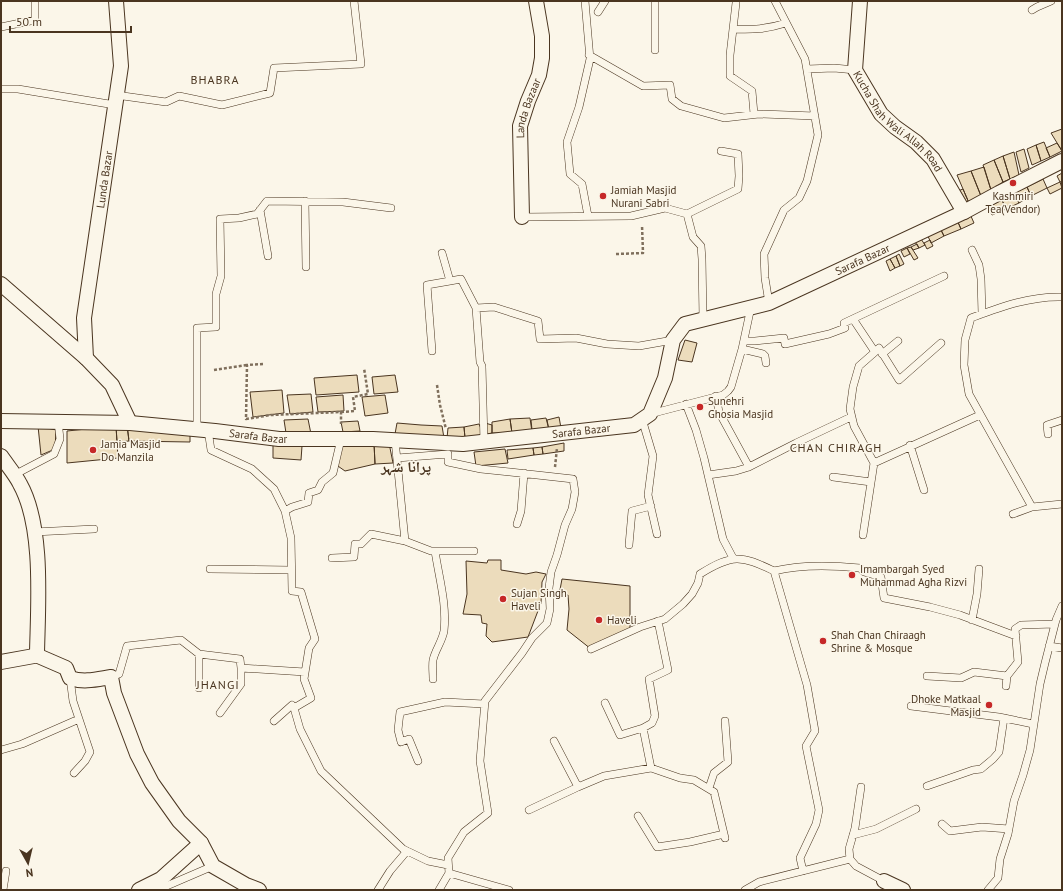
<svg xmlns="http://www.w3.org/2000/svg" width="1063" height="891" viewBox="0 0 1063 891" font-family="'PT Sans','Noto Naskh Arabic',sans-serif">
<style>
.building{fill:#ecdcbc;stroke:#4a3520}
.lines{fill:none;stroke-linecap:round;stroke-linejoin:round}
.service-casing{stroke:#4a3520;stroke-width:8}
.minor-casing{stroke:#4a3520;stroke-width:16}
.path{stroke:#7f6f5c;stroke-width:2.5;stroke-dasharray:3 2;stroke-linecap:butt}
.service{stroke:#fbf6e9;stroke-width:7}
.minor{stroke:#fbf6e9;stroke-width:14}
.poi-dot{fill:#c62828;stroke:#fbf6e9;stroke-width:1.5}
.labels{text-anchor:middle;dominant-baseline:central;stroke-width:3;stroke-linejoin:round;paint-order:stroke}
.street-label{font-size:11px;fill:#4a3520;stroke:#fbf6e9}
.poi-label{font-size:11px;fill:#4a3520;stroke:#fbf6e9;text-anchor:start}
.neighbourhood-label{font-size:12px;letter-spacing:1px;fill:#4a3520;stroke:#fbf6e9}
.district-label{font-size:15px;font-weight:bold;fill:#4a3520;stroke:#fbf6e9}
</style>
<rect width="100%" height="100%" fill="#fbf6e9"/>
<path class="building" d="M1062,129v22l-11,-18z
M1044,142l6,15 -9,4 -5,-16z
M1057,143l5,8 -12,6 -4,-9z
M1036,145l5,16 -9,4 -5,-16z
M1024,149l5,19 -8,4 -5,-20z
M1014,152l5,23 -9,4 -7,-23z
M1003,156l7,23 -7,3 -9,-22z
M994,160l9,22 -12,8 -8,-25z
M984,167l7,23 -10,6 -10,-25z
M971,171l10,25 -12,7 -12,-28z
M1062,173v8l-2,1 -3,-6z
M1043,179l4,9 -16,8 -4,-9z
M1060,182l2,6 -12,6 -3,-6z
M1027,187l4,9 -12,7 -5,-10z
M963,189l6,14 -6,5 -10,-15z
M1014,193l5,10 -13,6 -4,-9z
M1002,200l4,9 -14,6 -4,-8z
M970,214l4,9 -13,6 -4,-9z
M957,220l4,9 -17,7 -4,-8z
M940,228l4,8 -13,7 -4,-9z
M921,239l4,6 -6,3 -4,-6z
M930,240l3,6 -6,3 -3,-6z
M917,244l2,4 -6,2 -2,-3z
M911,247l7,11 -4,2 -7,-12z
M907,248l3,6 -6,3 -3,-6z
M899,254l5,10 -4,2 -4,-10z
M896,256l4,10 -5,2 -5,-9z
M890,259l5,9 -5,3 -4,-10z
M685,340l12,3 -5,19 -14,-2z
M357,375l2,17 -43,3 -2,-17z
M395,375l3,17 -24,2 -2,-17z
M282,390l2,23 -31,4 -3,-25z
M311,394l2,18 -23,2 -3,-19z
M343,395l1,16 -26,1 -2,-15z
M385,395l3,18 -23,3 -3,-19z
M559,417l2,11 -12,2 -2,-10z
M530,418l2,14 -20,1 -2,-14z
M546,418l3,12h-17l-1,-10z
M308,419l3,15 -25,-1 -2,-13z
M510,419l2,14h-20v-11z
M358,421l2,10 -17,1 -2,-10z
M397,423l24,2 21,1 2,12 -49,-4z
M485,423l7,2v8l-8,2z
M479,424l5,11 -19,3 -1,-11z
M127,425l2,16 -12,1 -1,-16z
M127,425l63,5v12l-61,-1z
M38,426l18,4 -1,19 -14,6z
M116,426l2,32 -51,5v-32z
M464,427l1,11h-18l1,-10z
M341,439l33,4 1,21 -30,7 -10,-7z
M273,443l29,3 -1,14 -28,-2z
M374,443h15l4,20 -18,1z
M564,443v8l-21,3 -1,-7z
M542,447l1,7 -9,1 -1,-7z
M533,448l1,7 -26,4 -1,-9z
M505,449l3,14 -32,3 -2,-14z
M488,560h13v10l25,4 10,-2 10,2 -4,8 -1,21 -13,34 -36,5 -6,-6 1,-12 -5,-1 -1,-8 -18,-1 4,-20 -1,-33 21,2z
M562,579l68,7v44l-39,19 -24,-19 2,-21 -1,-14h-9z"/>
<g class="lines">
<g class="service-casing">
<path id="service" d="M585,1l5,58 -11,48 -12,35 3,32 12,10 6,32
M655,1v49
M736,3l-6,52v21l22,15 2,23
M1032,10l5,-3 14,-6
M598,12l7,-11
M1,27l34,-7v-19
M733,29c20,1 34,0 53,-6
M589,55l54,31 27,-1 2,14 9,7 43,12 35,-4 56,2
M807,69l27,-1 21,2
M1,89h17l97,16
M116,95l50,7 13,-6 43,9 48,-12 4,-25 87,-4 -7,-63
M305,201l1,66
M260,210l8,46
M522,217l109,-1 34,-8 22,6
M972,250l7,15 2,14 1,35
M442,253l8,28 11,-2 15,29 4,54 2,4 2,76
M769,303l-4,-25 -1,-24 20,-44 15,-12 8,-17 11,-46 -13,-76 -30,-58
M476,308l18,-1 44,14 2,18 36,-1 31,6 32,2 34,-6
M703,318l-1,-59 -1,-13 -8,-9 -6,-23 51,-25 1,-13 -1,-22 -17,-3
M853,319l22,33 4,-4 20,32 42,-37
M744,341h11l29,-3 1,6 44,-10 16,-6 -1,-5 100,-47
M742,349l21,5 2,2 1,7
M432,351l-5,-66 23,-4
M882,354l16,-13
M716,396l3,16 30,55
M686,404l10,26 8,28 19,81 10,19
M650,414l73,-19 5,-4 3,-4 11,-38 9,-42
M642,419l11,37 -5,39 9,39
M197,429v-101l19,-1v-33l5,-18 -1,-57 19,-1 18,-4 10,-13 76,1 48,6
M208,430l3,20 41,19 22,20 11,22
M1048,434l-1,-9 15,-5
M341,439l-8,34 -11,9 -4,8 -9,3 -1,9 -16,5 -7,4 6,27 1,53 9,1 14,47 -6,9 -5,31 7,19 -17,10 6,21 21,42 82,78 25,12 20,4
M395,440l10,101
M910,445l14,45
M397,458l51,-4v8l33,7 29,3 63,7 2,13 -3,17 -7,16 -8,30 -6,17 -2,16 1,21 -3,14 -15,15 -10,15 -37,48 -5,60 8,52 -24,19 -16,26 1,15 -10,17
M874,463l-20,-37 -4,-17 3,-22 6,-21 16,-14
M14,475l40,-21 6,-15 -2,-18
M708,475l28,-4 13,-4 47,-24 55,-26
M833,477l38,5
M1032,507l-63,-113 -5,-29 1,-25 6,-22c30,-11 59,-22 91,-21
M1013,514l19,-7 30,-3
M517,524l4,-13 3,-38
M34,532l60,-3
M863,535l11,-72 106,-48
M629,545l3,-34 19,-5
M332,558l22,-1 1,-13h6l10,-10 34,7 26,10h43
M210,569l81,1
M774,571l33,114 8,46 -9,15 13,64 -3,14 -16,34 3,13
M972,620l5,-26 2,-25
M1049,646l13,2
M591,649l49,-22 25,-8 18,-15 9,-10 6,-11 2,-9c32,-20 41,-19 74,-3 28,-7 57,-6 86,-3l4,4 17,5 3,21 46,9 30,8 56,21
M927,676l34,2 13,-6 33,4
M111,677l8,-3 8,-28 54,-6 18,14 41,5 1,9 64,4
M70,678l3,23 17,51 -5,9 -11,12
M433,679c0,-6 -1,-14 0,-19 2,-10 9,-18 11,-29 3,-27 -5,-53 -9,-80
M1006,686l1,-10 11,-14 -3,-33 6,-4 34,-1
M199,688v-34
M605,703l15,32 23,-7 9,-5 3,-7 -6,-37 19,-9 -10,-49
M911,706l88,11 34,7
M220,713l21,-29v-16
M274,721l18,-16 2,3
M643,728l8,40
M554,741l24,46
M1,750l21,-6 57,-25
M418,761l-9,-22 -8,3 -3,-12 2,-18 45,-10 39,2
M927,786l46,-16 8,-1 12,-10 6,-7 5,-34
M861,787l-6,41 -6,21 1,10 6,7 28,15
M709,788l5,-15 14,-11 -3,-41
M529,810l49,-23 26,-11 47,-8 29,10 14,2 20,12 11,46
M638,816l19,31 33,-5 34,-8
M942,824l8,7 32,-4 27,2
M853,835l23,-6 40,-20
M449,873l60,17
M150,885l12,3 51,-22
M3,890l3,-19
M378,890l12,-19 17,-20
M745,890l14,-8 91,-23
M988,890l10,-12 2,-19 8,-25 6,-33 9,-26 7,-25 10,-66 5,-21 11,-43 6,-14"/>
</g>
<g class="minor-casing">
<g id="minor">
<path id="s1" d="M860,1l-5,69 26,44 14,13 21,15 17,17 31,53"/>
<path id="s2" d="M522,217l-2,-91 8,-25 11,-26 3,-17v-22l-6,-35"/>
<path d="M1,284l85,74 26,27 18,38"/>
<path id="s3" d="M86,358l-2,-40 37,-252 -5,-65"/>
<path id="s4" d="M1,421l129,2 85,8 64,8h94l90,5 171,-19 16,-11 15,-36 8,-38 12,-16 84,-21 195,-91 35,-19 63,-32"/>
<path d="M1,456c6,9 14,18 19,28 24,43 18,120 17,169l-1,2"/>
<path d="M1,662l33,-6 2,-1 30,13 4,10c14,5 28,1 41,-1l3,16 23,61 15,29 27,38 22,22 12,23 33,19 13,5"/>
<path d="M884,881l19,9"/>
<path d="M139,890l22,-11 40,-36"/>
</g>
</g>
<path class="path" d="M616,254l27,-1 -1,-28
M263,364l-16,1 -1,54 25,-4 70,-3v12
M214,370l33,-5
M437,385l3,20 6,24
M341,412l14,-1 -2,-14 15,-3 -4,-26
M555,467l2,-19"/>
<use href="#service" class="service"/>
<use href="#minor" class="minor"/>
</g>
<g class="poi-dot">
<circle cx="1013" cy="183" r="4"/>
<circle cx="603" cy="196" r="4"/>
<circle cx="700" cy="407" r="4"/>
<circle cx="93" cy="450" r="4"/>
<circle cx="852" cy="575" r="4"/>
<circle cx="503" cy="599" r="4"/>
<circle cx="599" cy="620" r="4"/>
<circle cx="823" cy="641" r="4"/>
<circle cx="989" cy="705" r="4"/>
</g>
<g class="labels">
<g class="street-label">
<text stroke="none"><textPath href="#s2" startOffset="110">Landa Bazaar</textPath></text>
<text stroke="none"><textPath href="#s1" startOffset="137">Kucha Shah Wali Allah Road</textPath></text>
<text stroke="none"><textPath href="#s3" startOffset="180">Lunda Bazar</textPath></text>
<text stroke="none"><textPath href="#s4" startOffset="942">Sarafa Bazar</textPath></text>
<text stroke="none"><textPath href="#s4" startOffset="582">Sarafa Bazar</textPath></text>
<text stroke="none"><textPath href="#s4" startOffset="258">Sarafa Bazar</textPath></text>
</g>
<g class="poi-label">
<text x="611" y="190">Jamiah Masjid<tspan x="611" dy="13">Nurani Sabri</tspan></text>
<text x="1013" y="196" text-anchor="middle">Kashmiri<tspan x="1013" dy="13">Tea(Vendor)</tspan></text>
<text x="708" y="401">Sunehri<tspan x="708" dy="13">Ghosia Masjid</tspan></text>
<text x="101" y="444">Jamia Masjid<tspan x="101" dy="13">Do Manzila</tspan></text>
<text x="860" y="569">Imambargah Syed<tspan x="860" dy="13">Muhammad Agha Rizvi</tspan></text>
<text x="511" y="593">Sujan Singh<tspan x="511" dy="13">Haveli</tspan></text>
<text x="607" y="620">Haveli</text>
<text x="831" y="635">Shah Chan Chiraagh<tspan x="831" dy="13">Shrine &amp; Mosque</tspan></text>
<text x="981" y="699" text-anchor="end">Dhoke Matkaal<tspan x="981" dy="13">Masjid</tspan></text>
</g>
<g class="neighbourhood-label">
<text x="215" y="79">BHABRA</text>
<text x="836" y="447">CHAN CHIRAGH</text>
<text x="218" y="684">JHANGI</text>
</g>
<g class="district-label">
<text x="406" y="466">پرانا شہر</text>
</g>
</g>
<rect width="1063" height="891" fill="none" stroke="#4a3520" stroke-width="4"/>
<g transform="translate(28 863) rotate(172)" stroke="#fbf6e9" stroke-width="3" paint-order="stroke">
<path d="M0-3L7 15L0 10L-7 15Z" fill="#4a3520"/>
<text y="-6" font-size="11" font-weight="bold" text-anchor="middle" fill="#4a3520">N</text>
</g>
<path d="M10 26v6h121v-6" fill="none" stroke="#4a3520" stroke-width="2"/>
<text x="16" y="26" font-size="12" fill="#4a3520" stroke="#fbf6e9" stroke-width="3" paint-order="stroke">50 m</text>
</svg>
